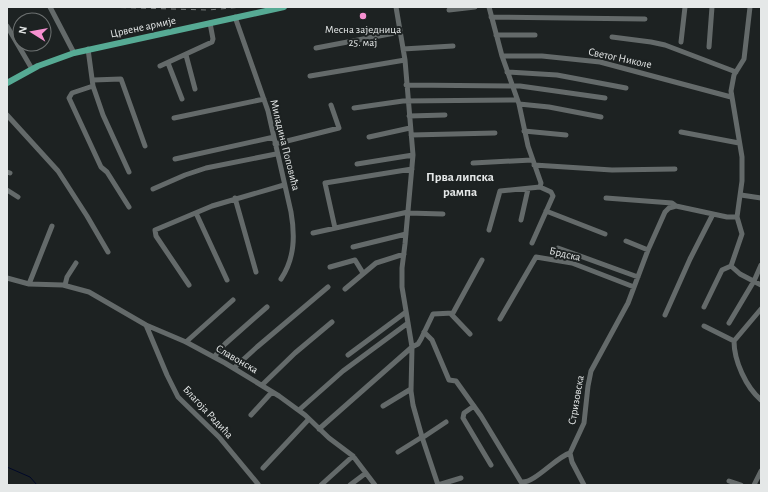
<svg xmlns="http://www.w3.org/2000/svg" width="768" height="492" viewBox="0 0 768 492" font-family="'Alegreya Sans',sans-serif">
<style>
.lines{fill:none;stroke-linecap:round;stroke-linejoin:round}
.stream{stroke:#000829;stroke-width:1}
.minor{stroke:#646a6a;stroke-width:5}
.major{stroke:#56aa94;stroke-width:6}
.rail{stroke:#777c7c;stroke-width:1;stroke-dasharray:5 5;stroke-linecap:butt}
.poi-dot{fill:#f690d0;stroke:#1d2222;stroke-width:1.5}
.labels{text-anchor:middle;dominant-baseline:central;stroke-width:4;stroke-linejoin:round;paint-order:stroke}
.street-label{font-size:11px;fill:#e5e8e8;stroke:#1d2222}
.poi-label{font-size:11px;fill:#e5e8e8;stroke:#1d2222}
.quarter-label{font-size:13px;font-weight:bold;fill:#e5e8e8;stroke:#1d2222}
</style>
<rect width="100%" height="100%" fill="#1d2222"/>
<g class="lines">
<path class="stream" d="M7,467l23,10 7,8"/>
<path class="minor" d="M50,7l24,46
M396,7l9,53 8,95 -8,89 -3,24v19l10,60 -1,44 2,14 9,32 16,48
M489,7l13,49 17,48 9,42 13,37 -1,4
M750,7l-6,52 -10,16 -3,16 11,66v24l-5,36 5,17 -11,32 9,8 21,11
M449,10l26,-3
M235,17l33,94 23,101c4,23 4,46 -10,67
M491,17l154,2
M7,26l25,43
M496,35h39
M612,37l39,5 14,3 71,27
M681,42l4,-35
M709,47l3,-40
M316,48l84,-16
M88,49l5,37 -21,7 -3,5 32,69 6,5 22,35
M403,49l50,-3
M186,55l9,34
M502,56h40l58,6 131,35
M168,63l14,36
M160,66l52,-24 1,-3 -3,-16
M507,72l50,3 69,13
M310,76l95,-16
M93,80l28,-1 24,67
M406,85l114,1 85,12
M93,86l10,29 26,57
M519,104l30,3 52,10
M354,108l49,-7 114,-1
M7,115l51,56 29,45 21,36
M409,116l36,-1
M174,118l90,-19
M524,131l42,4
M681,132l58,11
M411,135l84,-2
M369,137l41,-9
M275,144l64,-16 -8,-23
M175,159l99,-22
M473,163l59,-3
M357,164l56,-9
M534,165l78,5 63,-1
M7,172l3,1
M153,189l32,-14 21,-7 70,-14
M7,190l11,7
M741,195l20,3
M235,198l21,74
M606,198l66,5 4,3
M546,211l59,23
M196,213l31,67
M408,213l35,1
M521,220l7,-31
M335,228l-10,-45 87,-14
M489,230l11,-39 40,-4 11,5 2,4 -21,47
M313,233l95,-21
M626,241l22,9
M353,247l53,-13
M558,248l80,29
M330,267l25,-7 8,13
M7,278l22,6 34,1 26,7 57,33 40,17 39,21 54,33 26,19 24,23 24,18 22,29
M29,284l23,-58
M65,285l2,-8 9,-14
M189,285l-33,-49 -1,-6 57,-24 72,-21
M345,289l31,-26 28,-9
M704,307l18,-37 9,-4
M761,309l-27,32c0,20 12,46 27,59
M451,314l19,20
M665,315l25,-56 23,-45
M500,319l36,-62 36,6 62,24
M729,323l25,-42 7,-16
M146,325l21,50 11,22 41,40 39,47
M704,326l30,15
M424,332l8,8 17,40 7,1 25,35 40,66c13,2 35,-25 49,-29
M186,342l47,-42
M348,355l58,-43
M214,357l11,-13 42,-37
M234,368l23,-21 71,-60
M262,385l33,-32 37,-31
M383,406l28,-17
M474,406l-10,7 -1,5 28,47
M299,410l44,-39 65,-48
M251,415l21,-23
M319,429l93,-82 6,-3 3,-5 12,-25 20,-1 29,-53
M422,438l24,-16
M398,452l24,-15
M263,468l46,-49
M729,481l12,4
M321,485l32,-29
M350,485l16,-12
M438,485l23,-7
M584,485l-12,-23 -2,-9 14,-30 4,-37 3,-15 37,-68 20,-53 17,-38 4,-4 7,-2 51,11h10
M754,485l7,-14"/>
<path class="major" d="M7,83l31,-17 36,-13 210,-46"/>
<path class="rail" d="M101,7l107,3 35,-3"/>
</g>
<circle class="poi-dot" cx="363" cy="16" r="4"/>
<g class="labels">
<g class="street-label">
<text transform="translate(143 27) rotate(-12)">Црвене армије</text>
<text transform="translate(620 58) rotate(12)">Светог Николе</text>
<text transform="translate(285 145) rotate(76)">Миладина Поповића</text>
<text transform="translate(565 254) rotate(13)">Брдска</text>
<text transform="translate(237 359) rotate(30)">Славонска</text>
<text transform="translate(576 400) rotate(-80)">Стризовска</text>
<text transform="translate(208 412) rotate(47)">Благоја Радића</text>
</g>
<g class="poi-label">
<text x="363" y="29">Месна заједница<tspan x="363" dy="13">25. мај</tspan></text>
</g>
<g class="quarter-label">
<text x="460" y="177">Прва липска<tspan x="460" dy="15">рампа</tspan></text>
</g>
</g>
<rect width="768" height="492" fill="none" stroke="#e5e8e8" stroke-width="16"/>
<g transform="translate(32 32) rotate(281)"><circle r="19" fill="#1d2222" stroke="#6d7171"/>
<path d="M0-3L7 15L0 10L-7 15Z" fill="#f690d0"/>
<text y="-6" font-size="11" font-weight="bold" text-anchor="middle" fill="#e5e8e8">N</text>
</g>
</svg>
